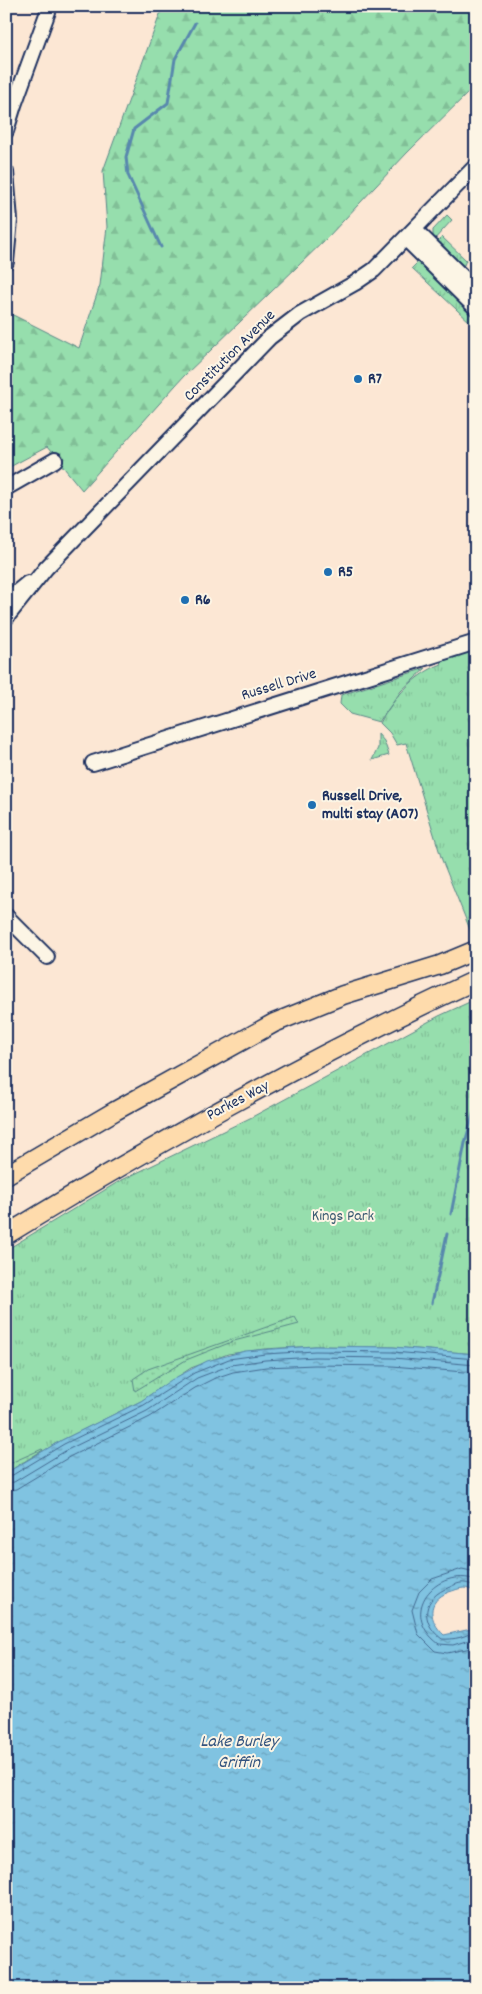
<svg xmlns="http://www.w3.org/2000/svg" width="482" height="1994" viewBox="0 0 482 1994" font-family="Dekko,sans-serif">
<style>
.grass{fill:url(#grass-tufts);stroke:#588686}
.forest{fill:url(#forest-firs);stroke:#588686}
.garden{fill:url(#garden-dots);stroke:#588686}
.water{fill:url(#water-ripples);stroke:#5888ad}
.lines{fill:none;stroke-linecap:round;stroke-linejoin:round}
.shore{stroke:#436a92;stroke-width:1}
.stream{stroke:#5888ad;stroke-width:3}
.minor-casing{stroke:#1b2f5e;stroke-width:18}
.major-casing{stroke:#1b2f5e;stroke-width:21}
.minor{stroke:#fcf5e5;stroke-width:14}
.major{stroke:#fedbac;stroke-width:18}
.poi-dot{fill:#1f6fb2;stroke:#fcf5e5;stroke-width:2}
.labels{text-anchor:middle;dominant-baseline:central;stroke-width:4;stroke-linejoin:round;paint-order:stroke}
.street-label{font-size:16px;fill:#1b2f5e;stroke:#fcf5e5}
.poi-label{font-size:16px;font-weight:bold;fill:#1b2f5e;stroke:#fcf5e5;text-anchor:start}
.park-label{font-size:16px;fill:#3a5b72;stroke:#fcf5e5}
.water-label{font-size:18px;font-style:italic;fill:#34547f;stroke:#fcf5e5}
</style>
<defs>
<pattern id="grass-tufts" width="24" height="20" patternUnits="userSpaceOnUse" patternTransform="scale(1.25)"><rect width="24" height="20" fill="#96dead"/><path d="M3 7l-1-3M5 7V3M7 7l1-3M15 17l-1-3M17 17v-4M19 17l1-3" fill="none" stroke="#81bf97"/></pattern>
<pattern id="forest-firs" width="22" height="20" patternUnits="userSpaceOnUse" patternTransform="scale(1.25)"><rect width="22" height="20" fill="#96dead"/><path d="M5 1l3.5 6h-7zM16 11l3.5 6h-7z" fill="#81bf97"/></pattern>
<pattern id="garden-dots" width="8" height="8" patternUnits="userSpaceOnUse" patternTransform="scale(1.25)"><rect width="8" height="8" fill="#96dead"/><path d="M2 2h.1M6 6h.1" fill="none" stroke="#81bf97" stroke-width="1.8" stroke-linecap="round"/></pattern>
<pattern id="water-ripples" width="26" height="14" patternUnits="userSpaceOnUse" patternTransform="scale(1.25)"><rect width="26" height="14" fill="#80c3e1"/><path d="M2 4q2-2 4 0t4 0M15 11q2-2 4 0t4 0" fill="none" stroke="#689fba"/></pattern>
</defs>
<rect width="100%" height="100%" fill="#fce7d4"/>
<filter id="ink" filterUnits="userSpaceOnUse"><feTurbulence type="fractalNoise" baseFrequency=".02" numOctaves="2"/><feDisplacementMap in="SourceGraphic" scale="10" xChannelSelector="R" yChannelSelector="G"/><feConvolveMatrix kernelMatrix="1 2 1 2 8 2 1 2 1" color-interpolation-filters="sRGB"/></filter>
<g filter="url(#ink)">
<path class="grass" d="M447,215l5,5 -19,21v-11z
M442,237l24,23 -2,5 -3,1 -26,-22z
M419,261l57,55v6l-5,1 -59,-55z
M476,650v285l-3,2 -31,-77 -36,-117 -9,2 -7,-12 -10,-10c14,-25 34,-49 62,-59l-1,-3z
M426,668l-25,23 -22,31 -29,-8 -10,-10 1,-9z
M378,734l6,7 5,14 -17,5 6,-12z
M476,999v355l-83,-7 -78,-1 -51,3 -36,5 -37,14 -50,33 -79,39 -56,33v-223l112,-68 134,-65 187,-101z"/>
<path class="forest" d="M163,6h313v79l-69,68 -80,85 -143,138 -102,114 -35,-43 -41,22v-141l4,-8 -1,-7 70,35 21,-63 7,-58 -4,-56z"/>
<path class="garden" d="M295,1317l4,7 -65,17 -48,19 -51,31 -2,-12 15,-10z
M42,1449l1,1 -37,23v-8z"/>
<path class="water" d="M315,1346l78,1 83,7v240l-1,-2c-3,-2 -8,-4 -11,-4 -5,0 -11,3 -15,4 -24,9 -20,29 -5,43l27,-6 5,-12v371h-470v-515l56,-33 79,-39 30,-21 36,-19 38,-10z"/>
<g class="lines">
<path class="shore" d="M6,1477l5,-1 53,-32 80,-39 50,-32 35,-14 36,-5 50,-3 78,1 83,7
M6,1483l8,-1 53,-32 80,-39 50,-33 34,-13 34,-5 50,-3 78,1 83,7
M6,1491l10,-2 55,-33 79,-39 45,-29 20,-10 18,-6 33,-5 49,-2 77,1 84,7
M476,1572l-14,-3 -30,10 -13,13 -7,18 6,24 17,17 12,2 29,-6
M476,1580c-39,-14 -80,32 -37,64l14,1 23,-7
M476,1587c-4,-2 -8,-4 -11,-4 -5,-1 -11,2 -15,4 -28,10 -31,35 -8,52 10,1 27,-2 34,-10"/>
<path class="stream" d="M161,247l-33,-72 -2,-18 8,-28 34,-26 7,-44 20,-36
M451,1214l14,-71 11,-39
M432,1303l15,-69"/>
<g class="minor-casing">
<path id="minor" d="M6,131l8,-26 36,-99
M6,172l4,48 -4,42
M415,230l61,60
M406,239l70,69
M6,488l49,-28
M6,601l22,-18
M6,618l40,-50 224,-231 30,-23 55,-31 19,-13 102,-104
M93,763l383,-121
M6,916l41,41"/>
</g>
<g class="major-casing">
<path id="major" d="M6,1175l109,-64 159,-88 69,-28 97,-30 36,-15
M6,1235c152,-93 308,-180 470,-255"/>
</g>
<use href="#minor" class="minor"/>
<use href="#major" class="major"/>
</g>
</g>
<g class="poi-dot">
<circle cx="358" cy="379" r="5"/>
<circle cx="328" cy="572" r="5"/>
<circle cx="185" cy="600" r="5"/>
<circle cx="312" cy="805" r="5"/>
</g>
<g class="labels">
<g class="street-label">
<text transform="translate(230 356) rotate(-45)">Constitution Avenue</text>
<text transform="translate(279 685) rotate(-17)">Russell Drive</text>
<text transform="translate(238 1101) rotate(-28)">Parkes Way</text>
</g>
<g class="poi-label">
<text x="368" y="379">R7</text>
<text x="338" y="572">R5</text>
<text x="195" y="600">R6</text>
<text x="322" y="796">Russell Drive,<tspan x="322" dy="18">multi stay (A07)</tspan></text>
</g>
<g class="park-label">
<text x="343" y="1216">Kings Park</text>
</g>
<g class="water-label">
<text x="239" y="1742">Lake Burley<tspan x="239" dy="21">Griffin</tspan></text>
</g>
</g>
<rect width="482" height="1994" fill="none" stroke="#fcf5e5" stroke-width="25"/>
<rect x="12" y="12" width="457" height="1969" fill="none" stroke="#1b2f5e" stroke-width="2" filter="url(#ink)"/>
</svg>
